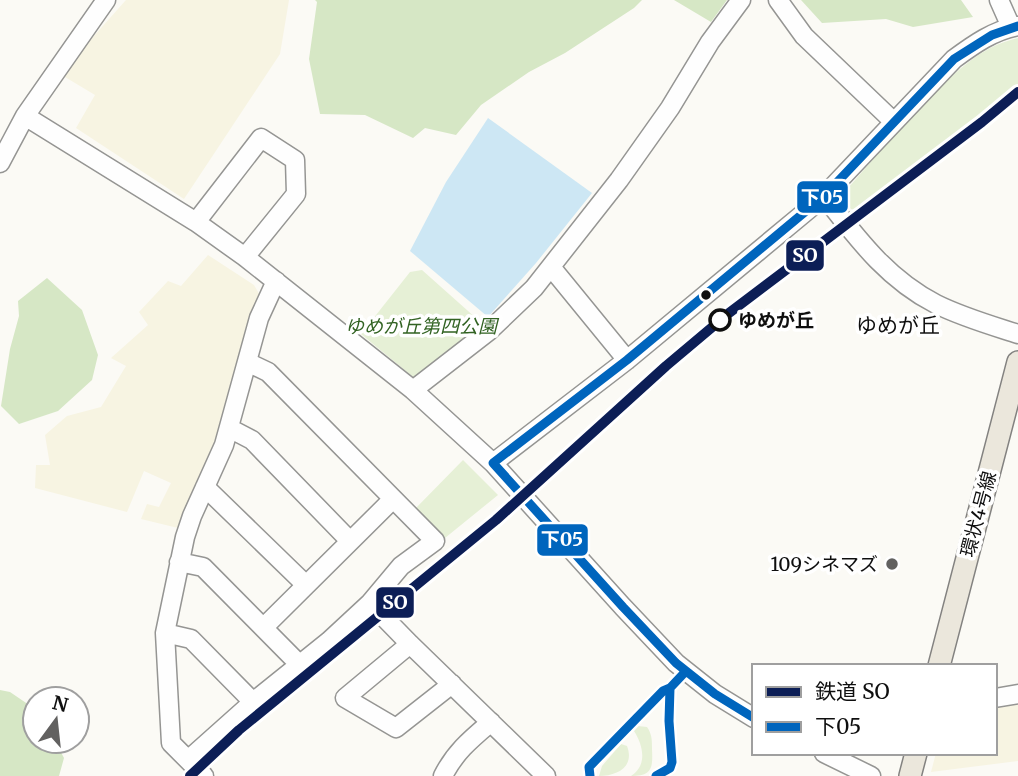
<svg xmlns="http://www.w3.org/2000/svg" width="1018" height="776" viewBox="0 0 1018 776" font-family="Merriweather,'Noto Sans JP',serif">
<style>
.farmland{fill:#f7f4e2}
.green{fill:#e6f0d6}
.forest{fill:#d6e7c5}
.water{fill:#cde7f4}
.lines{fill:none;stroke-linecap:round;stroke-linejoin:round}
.minor-casing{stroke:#959593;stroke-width:21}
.major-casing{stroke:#838280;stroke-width:24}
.minor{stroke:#fefefe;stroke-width:18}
.major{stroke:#ebe7dc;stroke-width:21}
.bus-1-casing{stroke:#fff;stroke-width:14}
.bus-1{stroke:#0065bd;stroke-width:9}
.rail-1-casing{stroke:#fff;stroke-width:16}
.rail-1{stroke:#0c1e56;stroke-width:10}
.bus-dot{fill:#0f0f0f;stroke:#fff;stroke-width:2.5}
.stop-dot{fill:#fff;stroke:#0f0f0f;stroke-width:3.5}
.poi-dot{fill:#626160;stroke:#fff;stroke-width:2.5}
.labels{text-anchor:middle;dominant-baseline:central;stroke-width:7;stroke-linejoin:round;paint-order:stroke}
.stop-label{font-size:19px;font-weight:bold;fill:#0f0f0f;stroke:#fff;text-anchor:start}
.park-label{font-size:19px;font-style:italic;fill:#326323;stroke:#fff}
.street-label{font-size:19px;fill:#0f0f0f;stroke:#fff}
.poi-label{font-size:19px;fill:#0f0f0f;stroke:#fff;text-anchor:end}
.neighbourhood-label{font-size:21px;fill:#0f0f0f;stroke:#fff}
.line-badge{stroke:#fff;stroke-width:2.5}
.badge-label{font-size:19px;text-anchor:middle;font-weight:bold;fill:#fff}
</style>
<rect width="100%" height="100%" fill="#fbfaf5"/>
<path class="farmland" d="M126,0h163l-9,54 -96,145 -108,-71 19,-33 -35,-21z
M208,255l46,30 7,12 -47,148 -36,83 -37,-9 6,-15 12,3 12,-24 -27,-12 -17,41 -92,-24 1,-23h14l-5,-30 22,-19 34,-9 25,-41 -15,-8 37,-33 -9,-13 29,-31 13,5z
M1018,702v59l-87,11 5,-19h59v-47z"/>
<path class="green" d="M1018,38v46l-159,127 -8,-2 -2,-3v-19c25,-29 50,-58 77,-85 28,-28 52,-55 92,-64z
M422,270l64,57 -62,49 -11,1 -52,-43 49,-62z
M463,460l35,35 -53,43 -31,-28z
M638,726l9,1c5,7 5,13 5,22 1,19 0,27 -21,27 17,-11 12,-31 3,-45z
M621,744l6,2c8,21 -10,30 -28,30l3,-10z"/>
<path class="forest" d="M315,0h327l-8,8 -69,45 -36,19 -48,33 -25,30 -31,-7 -12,10 -48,-23 -45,-1 -11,-55 8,-57z
M674,0h53l-16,22z
M801,0h160l12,17 -60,10 -27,-8 -64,4z
M47,278l35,32 16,45 -6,25 -34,31 -39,13 -18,-18 9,-57 9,-33 -1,-15z
M0,690l10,2 25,17v32h20l9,17 -5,18h-59z"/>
<path class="water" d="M488,118l104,75 -56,70 -48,54 -78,-66 36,-69z"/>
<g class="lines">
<g class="minor-casing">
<path id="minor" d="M778,0l26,36 90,86
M999,0l12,27
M25,116l171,106 49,35 168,133 80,73 130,144 53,56 39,31 39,24
M0,163l25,-47 81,-116
M824,196c33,42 63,83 112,108 26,13 54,21 82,30
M196,222l65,-84 34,22 1,34 -51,63
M551,267l76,93
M413,390l76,-59 45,-43 85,-108 51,-72 40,-66 31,-42
M229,428l23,12 98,101
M493,463l134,-103 182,-151 15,-13 130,-137c19,-14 40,-29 64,-33
M205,487l101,98
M179,562l24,5 97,98
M370,603l40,41 136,132
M264,627l129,-128
M165,633l26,6 62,63
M410,644l-65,54 51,30 56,-44
M995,698l23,-4
M824,753l47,23
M188,760l65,-58 76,-61 41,-38 31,-37 34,-25 -167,-169 -21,-10
M204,776l-33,-33 -6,-110 20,-96 7,-21 32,-71 35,-127 17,-37
M443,776c12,-24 28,-37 48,-54"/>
</g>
<g class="major-casing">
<path id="major" d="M939,666l79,-304
M910,776l6,-23"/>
</g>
<use href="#minor" class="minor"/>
<use href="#major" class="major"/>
<g class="bus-1-casing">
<path id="bus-1" d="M754,718l-39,-24 -39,-31 -53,-56 -130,-144 134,-103 197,-164 130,-137 38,-24 26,-9
M590,776l-1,-9 74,-76 7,-3 16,-17
M656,776l14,-8 2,-6 -3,-41 1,-33"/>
</g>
<use href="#bus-1" class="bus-1"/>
<g class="rail-1-casing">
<path id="rail-1" d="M190,776l49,-46 257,-210 170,-154 63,-53 253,-191 36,-30"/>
</g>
<use href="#rail-1" class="rail-1"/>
</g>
<circle class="bus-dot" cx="706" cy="295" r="6"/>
<circle class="stop-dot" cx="720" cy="320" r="10"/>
<circle class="poi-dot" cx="892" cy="564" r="7"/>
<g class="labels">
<g class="stop-label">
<text x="738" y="320">ゆめが丘</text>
</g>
<g class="park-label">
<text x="421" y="326">ゆめが丘第四公園</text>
</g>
<g class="street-label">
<text transform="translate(978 514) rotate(-75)">環状4号線</text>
</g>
<g class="poi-label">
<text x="878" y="564">109シネマズ</text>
</g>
<g class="neighbourhood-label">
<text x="898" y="325">ゆめが丘</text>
</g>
</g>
<g class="line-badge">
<rect x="796" y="180" width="53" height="34" rx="7" fill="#0065bd"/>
<rect x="785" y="239" width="40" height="33" rx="7" fill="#0c1e56"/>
<rect x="536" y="523" width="53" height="34" rx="7" fill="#0065bd"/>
<rect x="375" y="586" width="40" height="33" rx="7" fill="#0c1e56"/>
</g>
<g class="badge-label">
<text x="822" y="204">下05</text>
<text x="805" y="262">SO</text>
<text x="562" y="546">下05</text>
<text x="395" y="609">SO</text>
</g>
<rect x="752" y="664" width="245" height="91" fill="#ffffff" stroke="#9f9f9f" stroke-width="2"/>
<rect x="766" y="687" width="35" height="10" fill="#0c1e56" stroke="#9f9f9f" stroke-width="2"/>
<text x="815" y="699" font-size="21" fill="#0f0f0f">鉄道 SO</text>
<rect x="766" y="722" width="35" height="10" fill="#0065bd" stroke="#9f9f9f" stroke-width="2"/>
<text x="815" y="734" font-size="21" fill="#0f0f0f">下05</text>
<g transform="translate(56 720) rotate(15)"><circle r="33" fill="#ffffff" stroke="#9f9f9f" stroke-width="2"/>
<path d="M0-5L12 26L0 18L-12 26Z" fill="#626160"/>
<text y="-10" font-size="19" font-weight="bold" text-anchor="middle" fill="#0f0f0f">N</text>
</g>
</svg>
